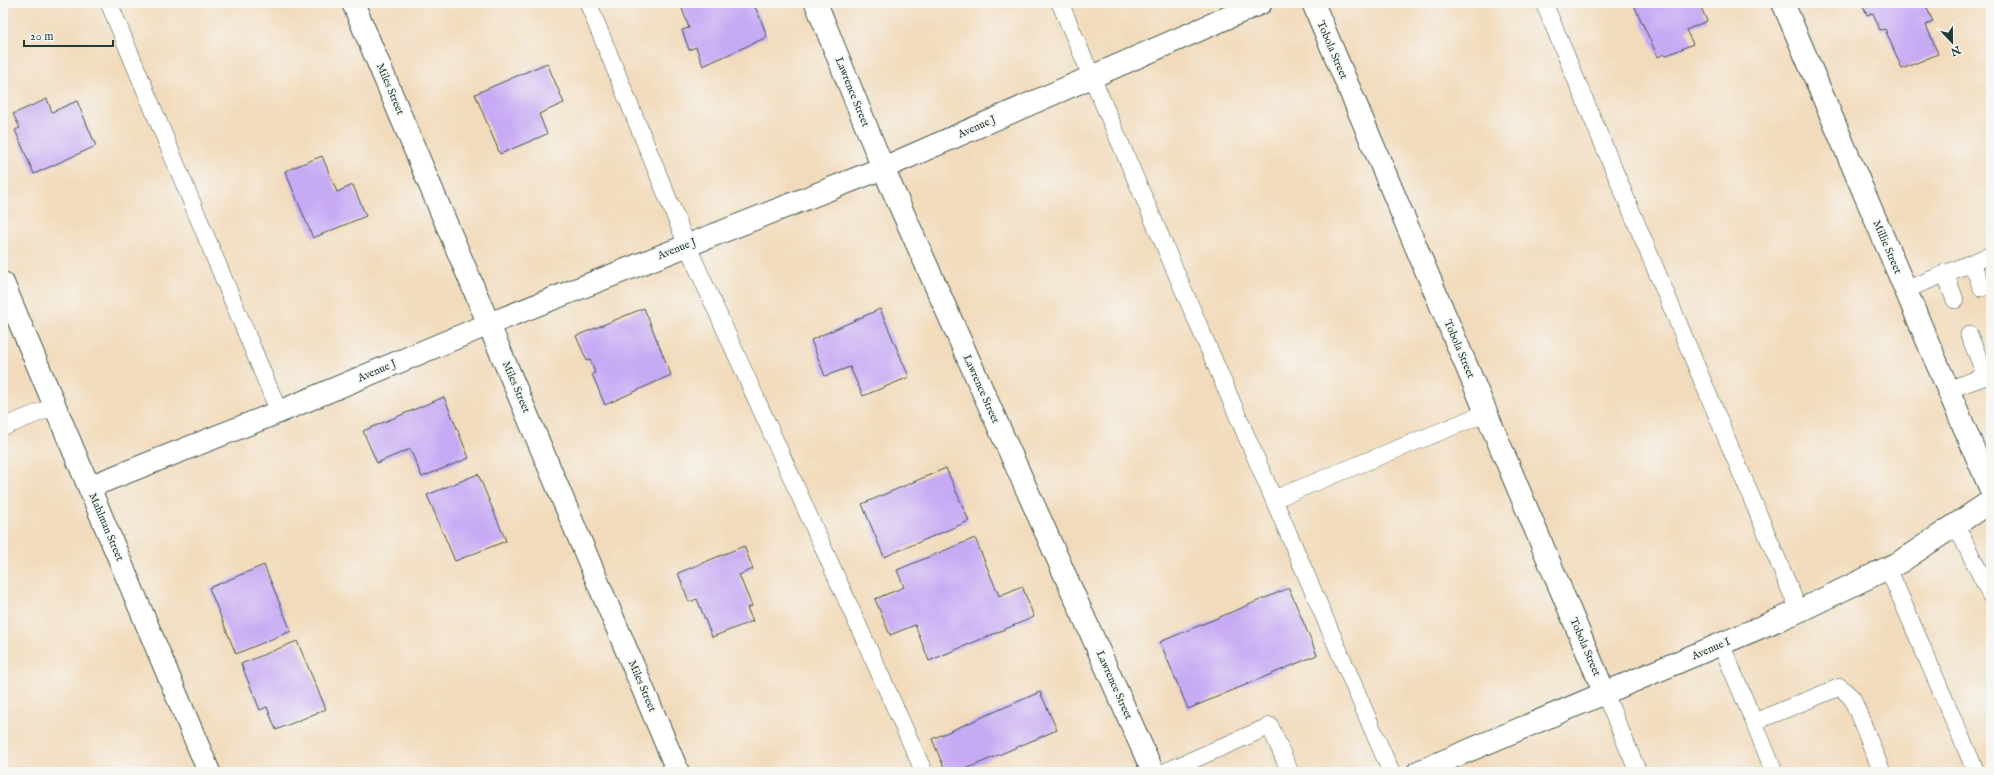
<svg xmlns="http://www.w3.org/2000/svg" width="1994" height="775" viewBox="0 0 1994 775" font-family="'IM FELL English',serif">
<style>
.building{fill:#c7aaf4}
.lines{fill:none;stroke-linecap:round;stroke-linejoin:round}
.service-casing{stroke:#3f5548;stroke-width:18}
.minor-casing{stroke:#3f5548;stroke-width:24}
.secondary-casing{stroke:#3f5548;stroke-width:24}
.service{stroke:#fff;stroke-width:17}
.minor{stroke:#fff;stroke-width:22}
.secondary{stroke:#fff;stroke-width:22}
.labels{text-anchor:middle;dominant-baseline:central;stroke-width:3.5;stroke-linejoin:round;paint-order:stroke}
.street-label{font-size:11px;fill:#1f3d34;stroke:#f6f6f2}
</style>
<rect width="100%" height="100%" fill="#f6f6f2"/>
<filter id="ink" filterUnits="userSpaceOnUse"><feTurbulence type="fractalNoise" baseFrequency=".025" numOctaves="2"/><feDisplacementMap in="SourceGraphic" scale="8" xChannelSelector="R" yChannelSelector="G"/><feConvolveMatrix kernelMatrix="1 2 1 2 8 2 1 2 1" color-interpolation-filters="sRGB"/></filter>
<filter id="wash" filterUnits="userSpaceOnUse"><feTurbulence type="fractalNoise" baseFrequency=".012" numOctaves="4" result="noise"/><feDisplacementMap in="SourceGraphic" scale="16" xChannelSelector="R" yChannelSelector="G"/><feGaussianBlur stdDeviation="0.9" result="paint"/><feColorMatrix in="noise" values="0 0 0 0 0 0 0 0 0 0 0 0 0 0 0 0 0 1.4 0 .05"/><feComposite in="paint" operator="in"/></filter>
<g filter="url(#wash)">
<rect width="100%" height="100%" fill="#f2dbbc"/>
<g id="blocks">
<path class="building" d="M680,3h73l8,17 6,17 -64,29 -7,-19 -7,3 -7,-20 7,-2z
M1633,3h66l8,18 -21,9 7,14 -28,12 -1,-2 -6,3z
M1862,3h63l8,19 -7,3 12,29 -36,15 -17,-40 -5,1 -7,-17 -6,2z
M547,63l17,40 -25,11 8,20 -47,20 -25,-60z
M47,99l5,13 25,-11 19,45 -62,28 -19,-44 5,-2 -7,-14z
M322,156l15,36 16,-7 13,31 -53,22 -28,-67z
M644,308l27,67 -66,30 -13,-31 3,-1 -5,-14 -3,2 -11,-25z
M880,309l29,68 -46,19 -13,-29 -25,9 -14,-36z
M444,397l25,61 -47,19 -12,-28 -33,14 -14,-32z
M946,468l23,53 -85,36 -22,-53z
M478,474l28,67 -51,20 -28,-66z
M975,538l24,58 23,-10 12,31 -105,44 -14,-36 -25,10 -15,-36 29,-12 -7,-17z
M744,546l9,23 -14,6 13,31 -5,2 6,13 -41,16 -15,-38 -8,3 -11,-29z
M264,565l27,66 -55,23 -27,-66z
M1289,588l28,67 -129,54 -28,-67z
M297,641l29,68 -50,21 -9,-23 -7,3 -19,-46z
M1040,692l17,38 -98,42h-13l-14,-33z"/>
</g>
</g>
<g filter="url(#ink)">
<use href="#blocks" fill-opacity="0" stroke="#3f5548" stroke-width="1"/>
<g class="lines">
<g class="service-casing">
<path id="service" d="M109,3l170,409
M588,3l99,242 237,527
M1060,3l331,769
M1544,3l255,608
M1972,263l10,25
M1945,273l10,27
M1905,290l86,-35
M1969,335l17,41
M1948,390l43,-16
M3,427l52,-21
M1274,499l212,-86
M1956,525l35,71
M1888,568l88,204
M1721,644l33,78 86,-35 12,11 30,74
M1605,694l33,78
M1754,722l20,50
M1165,772l105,-46 20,46"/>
</g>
<g class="minor-casing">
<path id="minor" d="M353,3l325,769
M816,3l67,165 270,604
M1313,3l292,691
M1783,3l208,487
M3,283l206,489
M89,487l190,-75 210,-88 394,-156 378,-165"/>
</g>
<g class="secondary-casing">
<path id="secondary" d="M1418,772l381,-161 101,-49 91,-61"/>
</g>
<use href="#service" class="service"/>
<use href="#minor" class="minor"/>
<use href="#secondary" class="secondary"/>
</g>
</g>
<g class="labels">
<g class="street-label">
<text transform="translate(1332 50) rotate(67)">Tobola Street</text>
<text transform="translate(390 89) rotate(67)">Miles Street</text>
<text transform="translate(852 92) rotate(68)">Lawrence Street</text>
<text transform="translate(977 127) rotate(-24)">Avenue J</text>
<text transform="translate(1887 247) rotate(67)">Millie Street</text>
<text transform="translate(677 249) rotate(-22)">Avenue J</text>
<text transform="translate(1459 349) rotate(67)">Tobola Street</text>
<text transform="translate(377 371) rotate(-23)">Avenue J</text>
<text transform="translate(516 387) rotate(67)">Miles Street</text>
<text transform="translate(981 389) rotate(66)">Lawrence Street</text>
<text transform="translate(106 527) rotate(67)">Mahlman Street</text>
<text transform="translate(1585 647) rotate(67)">Tobola Street</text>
<text transform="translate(1711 649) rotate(-23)">Avenue I</text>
<text transform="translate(1114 685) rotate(66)">Lawrence Street</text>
<text transform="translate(642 686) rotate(67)">Miles Street</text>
</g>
</g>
<rect width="1994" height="775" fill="none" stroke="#f6f6f2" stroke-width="16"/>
<g transform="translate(1952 42) rotate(158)" stroke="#f6f6f2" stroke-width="3" paint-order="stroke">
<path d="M0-3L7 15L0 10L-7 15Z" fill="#1f3d34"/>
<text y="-6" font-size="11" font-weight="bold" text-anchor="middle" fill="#1f3d34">N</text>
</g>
<path d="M24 40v6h89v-6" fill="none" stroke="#1f3d34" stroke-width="2"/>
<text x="30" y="40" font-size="12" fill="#1f3d34" stroke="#f6f6f2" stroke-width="3" paint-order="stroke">20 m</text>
</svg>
